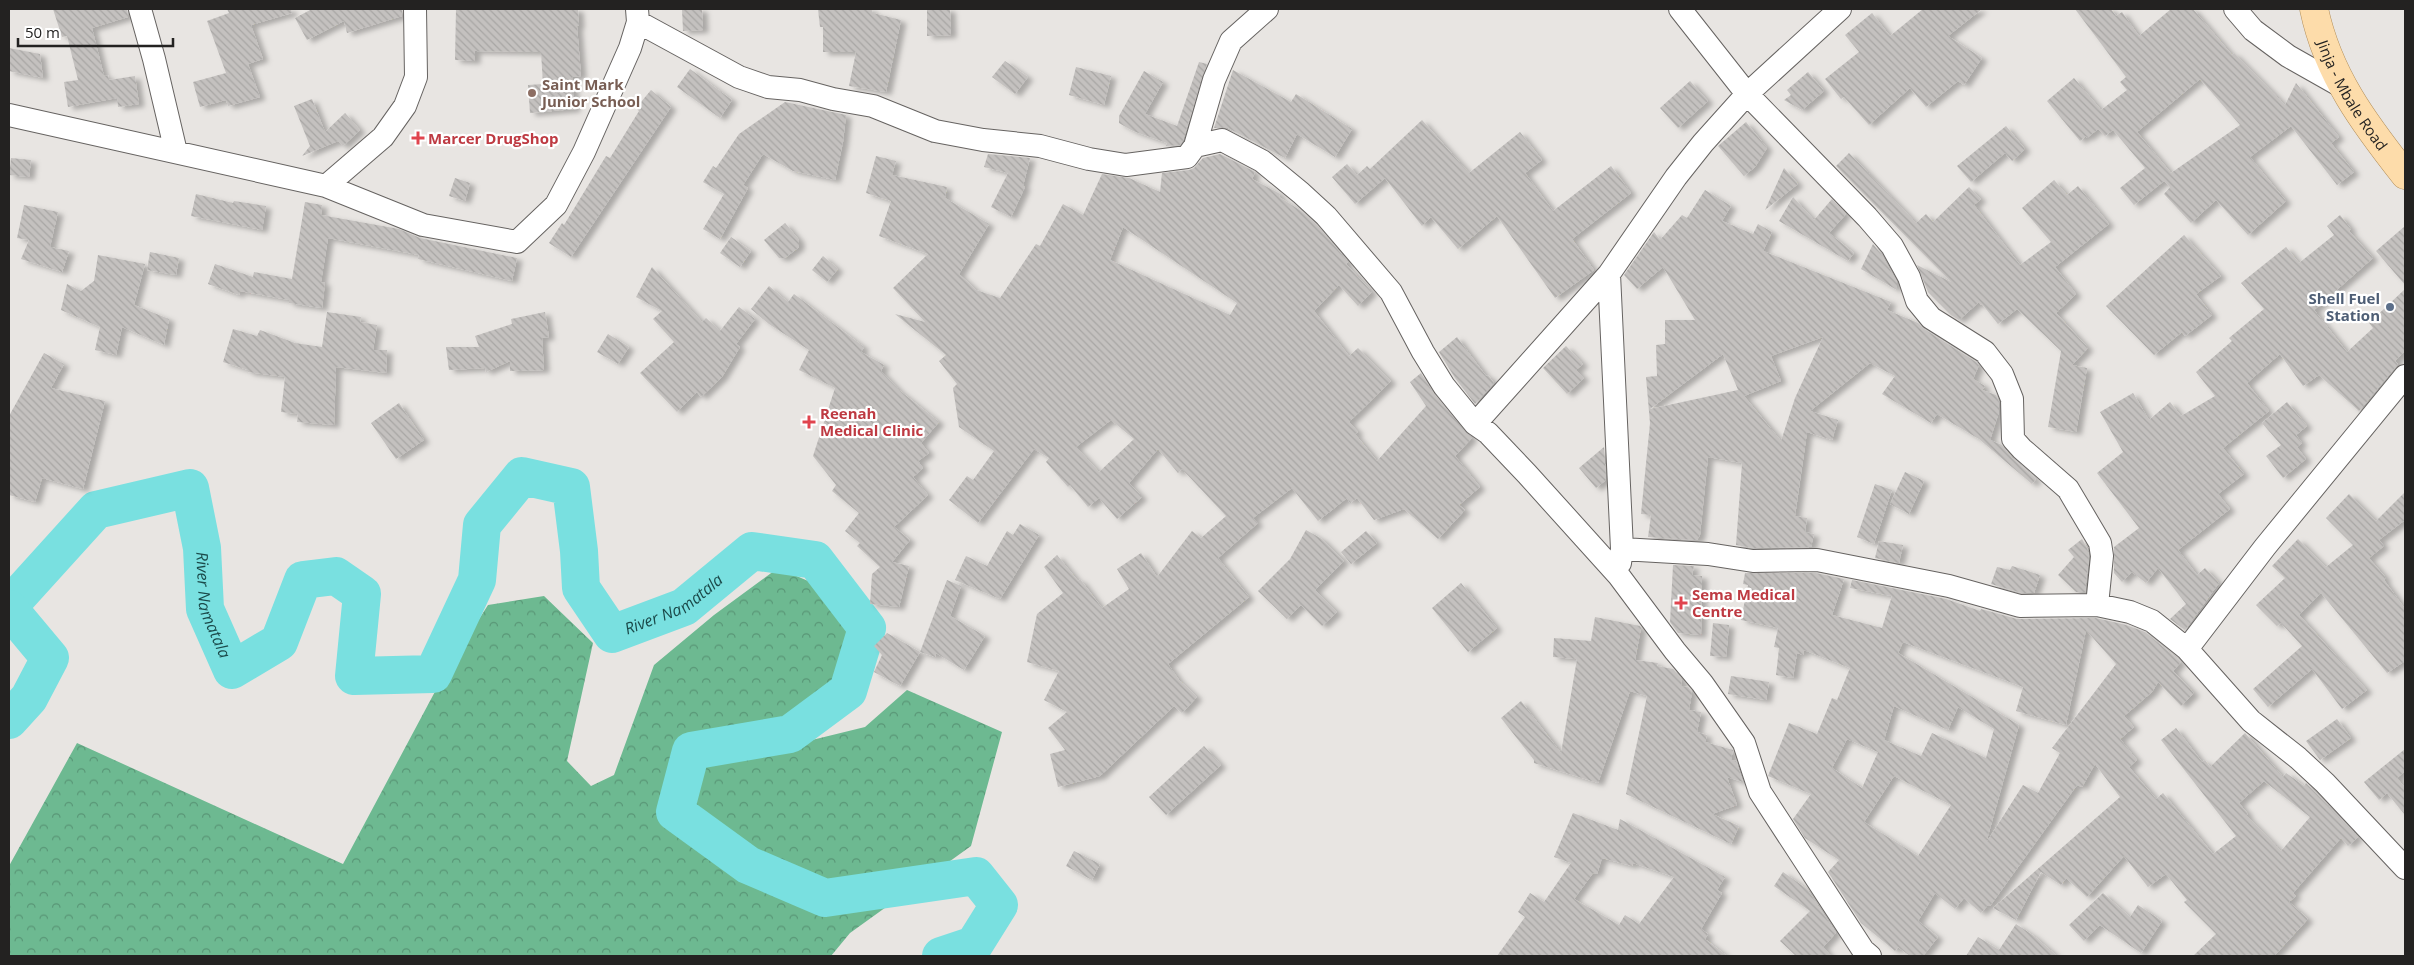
<svg xmlns="http://www.w3.org/2000/svg" width="2414" height="965" viewBox="0 0 2414 965" font-family="'Open Sans',sans-serif">
<style>
.forest{fill:url(#forest-crowns)}
.lines{fill:none;stroke-linecap:round;stroke-linejoin:round}
.river{stroke:#79e0e0;stroke-width:38}
.building{fill:url(#building-back-hatch);fill-rule:evenodd;filter:url(#shadow)}
.minor-casing{stroke:#666361;stroke-width:24}
.major-casing{stroke:#af8b56;stroke-width:29}
.minor{stroke:#fff;stroke-width:22}
.major{stroke:#fddcaa;stroke-width:28}
.education-dot{fill:#8d6e63;stroke:#fff;stroke-width:2}
.health-dot{fill:#e0444e;stroke:#fff;stroke-width:2}
.service-dot{fill:#5c6f8a;stroke:#fff;stroke-width:2}
.labels{text-anchor:middle;dominant-baseline:central;stroke-width:4.5;stroke-linejoin:round;paint-order:stroke}
.education-label{font-size:15px;font-weight:bold;fill:#785e54;stroke:#fff;text-anchor:start}
.street-label{font-size:15px;fill:#232221;stroke:#fff}
.health-label{font-size:15px;font-weight:bold;fill:#be3a42;stroke:#fff;text-anchor:start}
.service-label{font-size:15px;font-weight:bold;fill:#4e5e75;stroke:#fff;text-anchor:end}
.water-label{font-size:16px;font-style:italic;fill:#1b4a4a;stroke:#fff}
</style>
<defs>
<pattern id="forest-crowns" width="20" height="18" patternUnits="userSpaceOnUse" patternTransform="scale(1.25)"><rect width="20" height="18" fill="#6db991"/><path d="M2 6a3 3 0 1 1 6 0M12 15a3 3 0 1 1 6 0" fill="none" stroke="#599676"/></pattern>
<pattern id="building-back-hatch" width="6" height="6" patternUnits="userSpaceOnUse" patternTransform="scale(1.25)"><rect width="6" height="6" fill="#c4c1bf"/><path d="M-1 5l2 2M0 0l6 6M5-1l2 2" fill="none" stroke="#a8a6a4"/></pattern>
<filter id="shadow"><feDropShadow dx="5.5" dy="3" stdDeviation="2.5" flood-color="#0004"/></filter>
</defs>
<rect width="100%" height="100%" fill="#e8e5e2"/>
<path class="forest" d="M778,568l44,19 25,36 1,28 -24,43 -31,29 -82,15 11,24 143,-35 42,-37 95,42 -31,114 -121,87 -19,23h-822v-90l68,-123 266,121 103,-193 42,-66 56,-9 49,47 -26,118 24,25 23,-11 40,-110 60,-50z"/>
<g class="lines">
<g class="river">
<path id="s1" d="M9,606l87,-96 94,-22 12,60 3,61 27,61 47,-28 24,-62 33,-4 26,18 -8,82 79,-2 44,-94 5,-55 40,-49 49,11 8,64 2,37 31,46 72,-27 68,-56 63,9 52,68 -19,63 -58,43 -99,17 -16,61 73,53 77,33 151,-22 23,29 -25,40 -33,11"/>
<path d="M9,609l41,49 -21,40 -20,22"/>
</g>
</g>
<path class="building" d="M53,9h74l1,8 -36,11 12,48 4,-1 1,5 26,-4 4,28 -21,3 -1,-9 -49,9 -4,-25 14,-2 -11,-44 -5,1z
M227,9h64l1,4 -41,12 12,34 -15,5 12,33 -32,9 -2,-6 -26,7 -7,-25 33,-9 -19,-52 22,-8z
M312,9h90v7l-55,17 -3,-12 -37,19 -12,-22z
M456,9h122l1,17h-2l4,50 -9,1 3,32 -45,4 -2,-28 15,-1 -2,-32 -66,-1v10l-20,-1z
M682,9h20l1,21 -20,1z
M818,9h53l2,4 28,7 -15,72 -37,-6 7,-34h-33v-25h-3z
M927,9h23l1,26 -24,1z
M1923,9h59l-34,27 34,22 -18,27 -6,-4 -32,26 -16,-19 -41,37 -25,-28 -3,2 -16,-20 34,-27 -14,-17 27,-22 18,23z
M2075,9h36l5,7 6,-4 17,24 32,-27h22l39,46 2,-2 51,52 11,-22 43,54 -8,6 23,29 -17,13 -46,-59 -41,31 36,44 -38,34 -32,-35 -25,23 -27,-29 6,-7 -6,-6 -30,24 -14,-17 25,-20 -32,-38 -8,6 -7,-7 -11,9 -1,-2 -6,5 -33,-40 27,-23 27,32 26,-20 -7,-8 6,-5zM2200,79l40,46 -69,48 -34,-41z
M9,48l31,6 3,24 -34,-7z
M1005,61l23,16 -13,17 -23,-17z
M1199,62l8,2 -24,76 -3,5 -14,1 1,-3 -34,-12 -14,-8v-7l25,-45 19,11 -18,32 32,12z
M1076,67l35,9 -7,29 -35,-10z
M690,69l42,31 -12,18 -43,-31z
M1233,70l58,32 5,-8 56,35 -17,28 -38,-23 -12,24 -57,-30h-14z
M1808,72l16,19 -22,19 -18,-10 7,-5 -4,-5z
M1690,81l18,20 -30,27 -18,-20z
M651,90l20,17 -100,150 -22,-14 13,-20 2,2 42,-69 4,2 29,-47 -3,-3z
M312,99l13,33 20,-19 15,17 -17,16 -5,-5 -36,15 8,-10 -16,-40z
M785,102l61,13 -3,27 -8,38 -42,-9 -30,-17 -20,31 5,3 -28,51 -17,-10 21,-35 -21,-12 10,-16 3,2 23,-34z
M1422,120l47,53 51,-41 22,28 -17,13 28,38 58,-45 20,27 -59,46 22,31 -39,28 -58,-82 -39,33 -27,-32 -9,9 -37,-48 -30,26 -23,-27 15,-13 10,11 10,-9 3,3z
M1746,122l21,26 -12,19 -11,9 -26,-30z
M2006,126l19,23 -13,12 -7,-8 -34,29 -14,-16z
M1849,153l67,70 10,-9 7,8 36,-35 12,12 -7,6 46,60 31,-23 -29,-34 32,-28 13,15 11,-9 31,38 -54,43 21,27 -20,19 32,35 -16,17 15,3 -11,64 -28,-5 13,-76 -44,-42 -19,15 -16,-20 -1,1 -2,-3 -20,18 -8,-5 -23,-23 -11,-27 34,17 -115,-116z
M988,154l42,4 -7,28 2,1 -14,30 -20,-10 17,-34 -24,-6z
M1220,154l35,18 -3,7 28,15 -1,3 22,14 16,14 31,37 -2,2 26,28 -14,14 -19,-21 -25,26 35,45 9,-8 33,33 -42,41 9,10 -3,2 22,27 49,-55 -16,-24 11,-9 13,21 38,44 -17,18 25,31 -21,18 6,5 -27,29 -34,-30 -30,11 -17,-22 -7,5 -3,-5 -29,23 -26,-33 -39,30 5,5 -40,35 31,39 -81,67 11,16 18,17 -15,16 -8,-7 -74,70 -42,11 -8,-33 15,-4 -17,-22 19,-16 -23,-12 15,-29 -32,-9 10,-48 26,-21 -19,-26 13,-12 21,26 2,-2 22,29 27,-19 -12,-20 24,-16 16,24 35,-46 9,7 25,-22 -44,-47 -4,4 -20,-24 -29,34 13,14 -25,22 -18,-21 -11,9 -18,-22 -2,2 -22,-25 3,-4 -15,-9 -56,74 -29,-23 18,-24 6,4 21,-29 -35,-24 -6,-39 4,-4 -18,-23 7,-6 -51,-41 30,8 -32,-34 35,-34 -49,-18 12,-35 -25,-8 10,-37 20,5 -4,14 55,12 -2,11 44,26 -30,50 17,16 24,8 36,-54 4,2 23,-42 20,11 19,-41 27,4 31,14 2,-19 27,-3 5,-2 9,-10zM1123,227l114,76 -7,12 -120,-55zM1111,420l23,19 -35,33 -23,-25z
M11,158l20,2 -2,17 -20,-2z
M1784,168l14,16 -33,26z
M455,178l15,5 -5,18 -16,-5z
M1705,190l26,16 -9,15 31,13 5,-10 14,8 -9,19 128,51 -4,8 31,13 6,6 52,33 3,3 -6,14 12,7 -3,4 14,5 3,7v10l-9,28 12,5 10,13 24,21 -4,5 -53,-45 -42,-25 -6,9 -49,-29 13,-18 -25,-13 -60,48 28,9 -6,20 -25,-8 -12,84 12,2 -2,14 9,2 -3,13 -57,1 -18,-3 6,-82 -34,-6 -8,78 -3,5 -49,-3 3,-22 -10,-1 9,-91 -4,-46 11,-1 -1,-31 9,-1v-24h30l-32,-53 -26,22 -13,-14 30,-43 6,8 22,-25 5,3zM1823,337l-28,61 -14,43 -37,-45 37,-15 -10,-25zM1723,354l15,36 -88,19z
M196,194l37,9 1,-2 32,5 -4,24 -71,-14z
M1793,197l21,23 18,-21 14,15 -17,19 25,20 -6,8 -69,-40z
M305,202l17,3 -1,10 78,14 21,9 97,20 -5,23 -94,-22 1,-4 -91,-17 -7,44 4,1 -3,25 -33,-5v-3l-49,-9 -1,4 -31,-11 7,-20 38,13 1,-5 38,7z
M24,205l34,7 -8,35 19,4 -7,21 -41,-13 8,-19 -12,-2z
M2340,215l11,14 -2,2 24,27 -59,52 33,42 26,-24 -4,-5 36,-34v62l-10,10 3,3 -39,47 -40,-36 -16,11 -23,-32 -33,29 22,28 -46,37 21,26 -26,20 12,15 -52,41 19,25 8,-7 14,15 -34,47 -15,-11 16,-15 -28,-36 -12,15 -14,-11 -10,10 -8,-9v-26l25,-19 -42,-55 26,-21 -23,-40 33,-19 16,27 21,-18 11,14 34,-20 -19,-24 36,-31 -3,-3 35,-29 -23,-26 45,-36 13,16 35,-28 -7,-9z
M785,223l14,17v7l-14,11h-6l-15,-18z
M2405,226v59l-29,-34z
M2184,235l37,41 -25,18 16,21 -27,21 -3,-4 -28,23 -48,-49z
M731,237l20,14 -11,16 -20,-14z
M1873,244l8,10 16,28v8l-36,-21z
M150,252l29,6 -3,17 -29,-5z
M98,255l47,9 -11,41 35,14 -5,26 -42,-18 -6,28 -21,-5 5,-23 -39,-17 6,-26 14,7 13,-10z
M823,256l15,13 -11,13 -15,-12z
M652,267l50,55 4,-4 14,13 19,-24 16,12 -19,25 4,3 -18,30 -21,20 -4,-5 -20,20 -37,-39 34,-31 -21,-23 9,-8 -26,-14z
M769,286l19,16 6,-8 70,53 -3,5 23,13 -3,6 18,19 40,32 -18,21 8,10 -11,8 5,7 -10,9 15,18 -34,32 16,13 -18,22 17,4 -10,41 -29,-3 2,-30 8,-7 -23,-21 3,-3 -15,-12 14,-18 -27,-22 4,-6 -23,-29 22,-68 -36,-18 10,-20 -40,-26 -18,-15z
M327,312l34,5 -1,5 17,3 -4,25h14l-1,23 -50,-6 -2,58 -37,-3 1,-8 -17,-2 4,-35 -37,-5v-2l-25,-8 10,-33 24,7 3,-6 35,13 27,4z
M545,312l4,25 -7,1 2,32 -34,1v-10l-24,11 -1,-4 -36,2 -3,-23h33l-4,-11 37,-12 -1,-5z
M608,334l21,13 -11,17 -21,-12z
M1457,337l29,39 2,-1 6,8 -19,21 -20,-26 -16,-26z
M1566,346l17,18 -7,6 8,8 -17,16 -24,-26z
M44,353l20,11 -13,24 54,13 -22,88 -41,-11 -7,24 -26,-7v-79z
M2287,402l20,24 -11,9 6,8 -5,4 9,12 -23,19 -17,-22 15,-11 -19,-22z
M399,403l25,37 -28,19 -25,-36z
M1604,447l2,33 -10,8 -17,-20z
M1905,472l19,9 -15,33 -19,-10z
M1875,484l17,6 -18,54 -17,-7z
M2405,492v28l-26,20 5,6 -15,12 17,20 -2,2 21,29v52l-18,12 -66,-80 -22,22 68,75 -25,19 -30,-40 -44,38 -15,-18 49,-43 -21,-23 -4,3 -21,-21 29,-27 -13,-12 26,-27 28,28 27,-22 -27,-27 23,-24 27,27z
M1020,524l19,11 -39,64 -45,-19 11,-24 21,10 20,-35 6,4z
M1306,530l16,9 22,22 -29,29 22,22 -15,14 -21,-21 -14,14 -29,-28 32,-32z
M1366,531l11,12 -26,21 -10,-12z
M2082,539l5,9 2,8 -4,36h-9l-18,-17 16,-18 -6,-7z
M1879,541l24,4 -4,18 -24,-5z
M1673,565l21,1 -2,9 10,1 -1,59 -23,-2 -8,-11z
M2012,566l28,9 -6,18h-12l-31,-9 6,-17 13,3z
M1745,573h71l28,6 -12,36 50,13 10,-32 -42,-8 2,-8 94,19 34,12 1,-2 36,10 79,-1 30,7 19,7 36,30 -8,9 21,22 -13,13 -23,-24 -6,10 -28,24 10,11 -14,12 17,21 -8,7 27,32 7,-6 50,61 23,-18 -75,-96 15,-12 26,34 3,-2 5,7 35,-34 38,44 3,-4 18,13 2,-3 52,54 -10,9 -7,-8 -48,55 3,3 -7,6 19,17 -34,37h-81l23,-22 -32,-32 3,-2 -21,-26 -18,13 -24,-31 -37,41 -21,-19 -5,7 -20,-13 -25,48 -23,-12 127,-111 -25,-33 -13,23 -5,-2 -87,121 -2,-1 -7,8 -17,-15 -9,11 -20,-16 -17,28 20,16 -15,19h-13l-12,-9 -3,4 -34,-28 -33,-51 11,-12 -34,-22 -12,-19 18,-25 -43,-18 21,-53 28,11 15,-36 5,2 13,-32 -46,-18 -1,5 -6,-2 -4,25 -17,-3 3,-27 -5,-1 4,-19 -37,-8 7,-35 -5,-1zM2086,630l30,34 -64,84 8,5 -22,40 -15,-8 -37,58 33,-118 -121,-72 5,-11 120,45 -7,24 50,14zM1894,706l54,24 10,-23 36,22 -8,29 -54,-25 -11,23 -37,-16zM1847,739l31,13 -16,36 -30,-20zM1894,776l57,29 -33,51 -54,-34zM2264,781l46,36 -29,34 -35,-36 2,-1 -9,-11z
M947,580l14,6 -11,30 35,20 -21,34 -28,-17 -1,4 -15,-5z
M1461,583l36,45 -29,24 -36,-44z
M1595,617l45,9 1,2 -6,32 23,3 -1,3 16,3 9,11 -1,6 7,1 4,5 -3,18 12,2 -4,20 10,3 -2,7 28,8 -2,10 5,1 7,21 -16,-5 10,28 -25,9 27,12 -8,18 -105,-50 21,-98 -17,-5 -32,92 -64,-20v-3l-33,-42 20,-17 40,52 16,-94 -24,-2 1,-19 37,3z
M1713,623l16,2 -3,32 -16,-1z
M887,633l33,19 -20,34 -26,-14 8,-17 -8,-9z
M1731,676l38,6 -3,18 -38,-6z
M2337,719l14,19 -31,22 -14,-19z
M1204,746l17,19 -55,50 -17,-18z
M2405,749v22l-8,7 8,10v27l-18,-22 -8,7 -15,-18z
M1573,813l45,17 2,-11 105,58 -8,13 5,3 -21,36 7,5 -3,5 22,17h-230l28,-39 -7,-5 12,-19 14,9 27,-39 -17,-6zM1602,858l30,8 1,-3 41,14 -35,47 -14,-9 -6,10 -45,-26 19,-26 4,1z
M1074,851l26,13 -8,16 -26,-14z
M1783,872l24,17 29,44 -13,14 8,9h-35l-16,-15 30,-30 -36,-25z
M2103,893l27,24 8,-12 24,16 -21,32 -41,-28 -16,16 -15,-16z
M2016,924l18,12 23,20h-91l12,-19 21,13z"/>
<g class="lines">
<g class="minor-casing">
<path id="minor" d="M140,9l14,50 22,93
M1680,9l67,85 120,123 25,29 17,31 8,24 14,17 54,34 17,22 10,25 1,40 9,10 46,40 32,54 2,13 -5,49
M2235,9l18,21 35,26 53,30
M638,22l101,55 29,10 32,3 33,9 40,7 62,25 48,9 57,6 49,13 37,6 61,-8 8,-11 27,-6 40,21 39,32 25,23 65,76 32,60 21,34 31,38 13,9 39,41 92,102 56,75 27,32 42,60 16,49 103,158 7,6
M9,115l317,71 57,-49 22,-31 11,-29 -1,-68
M1195,146l19,-66 17,-39 36,-32
M326,186l97,39 94,17 39,-37 28,-53 46,-104 8,-26 -1,-13
M1609,274l13,275 -2,14
M1475,424l134,-150 67,-97 27,-34 44,-49 93,-85
M1622,549l86,5 45,7 64,-1 132,26 71,20 77,-1 33,7 22,9 35,28 64,72 47,37 27,25 80,85
M2187,649l78,-102 140,-171"/>
</g>
<g class="major-casing">
<g id="major">
<path id="s2" d="M2314,9c14,66 50,114 91,166"/>
</g>
</g>
<use href="#minor" class="minor"/>
<use href="#major" class="major"/>
</g>
<circle class="education-dot" cx="532" cy="93" r="5"/>
<g class="health-dot">
<path d="M415.5 130.5h5v5h5v5h-5v5h-5v-5h-5v-5h5z"/>
<path d="M806.5 414.5h5v5h5v5h-5v5h-5v-5h-5v-5h5z"/>
<path d="M1678.5 595.5h5v5h5v5h-5v5h-5v-5h-5v-5h5z"/>
</g>
<circle class="service-dot" cx="2390" cy="307" r="5"/>
<g class="labels">
<g class="education-label">
<text x="542" y="84">Saint Mark<tspan x="542" dy="17">Junior School</tspan></text>
</g>
<g class="street-label">
<text stroke="none"><textPath href="#s2" startOffset="95">Jinja - Mbale Road</textPath></text>
</g>
<g class="health-label">
<text x="428" y="138">Marcer DrugShop</text>
<text x="820" y="413">Reenah<tspan x="820" dy="17">Medical Clinic</tspan></text>
<text x="1692" y="594">Sema Medical<tspan x="1692" dy="17">Centre</tspan></text>
</g>
<g class="service-label">
<text x="2380" y="298">Shell Fuel<tspan x="2380" dy="17">Station</tspan></text>
</g>
<g class="water-label">
<text stroke="none"><textPath href="#s1" startOffset="1261">River Namatala</textPath></text>
<text stroke="none"><textPath href="#s1" startOffset="346">River Namatala</textPath></text>
</g>
</g>
<rect width="2414" height="965" fill="none" stroke="#232221" stroke-width="20"/>
<path d="M18 38v8h155v-8" fill="none" stroke="#232221" stroke-width="2.5"/>
<text x="25" y="38" font-size="15" fill="#232221" stroke="#ffffff" stroke-width="4" paint-order="stroke">50 m</text>
</svg>
